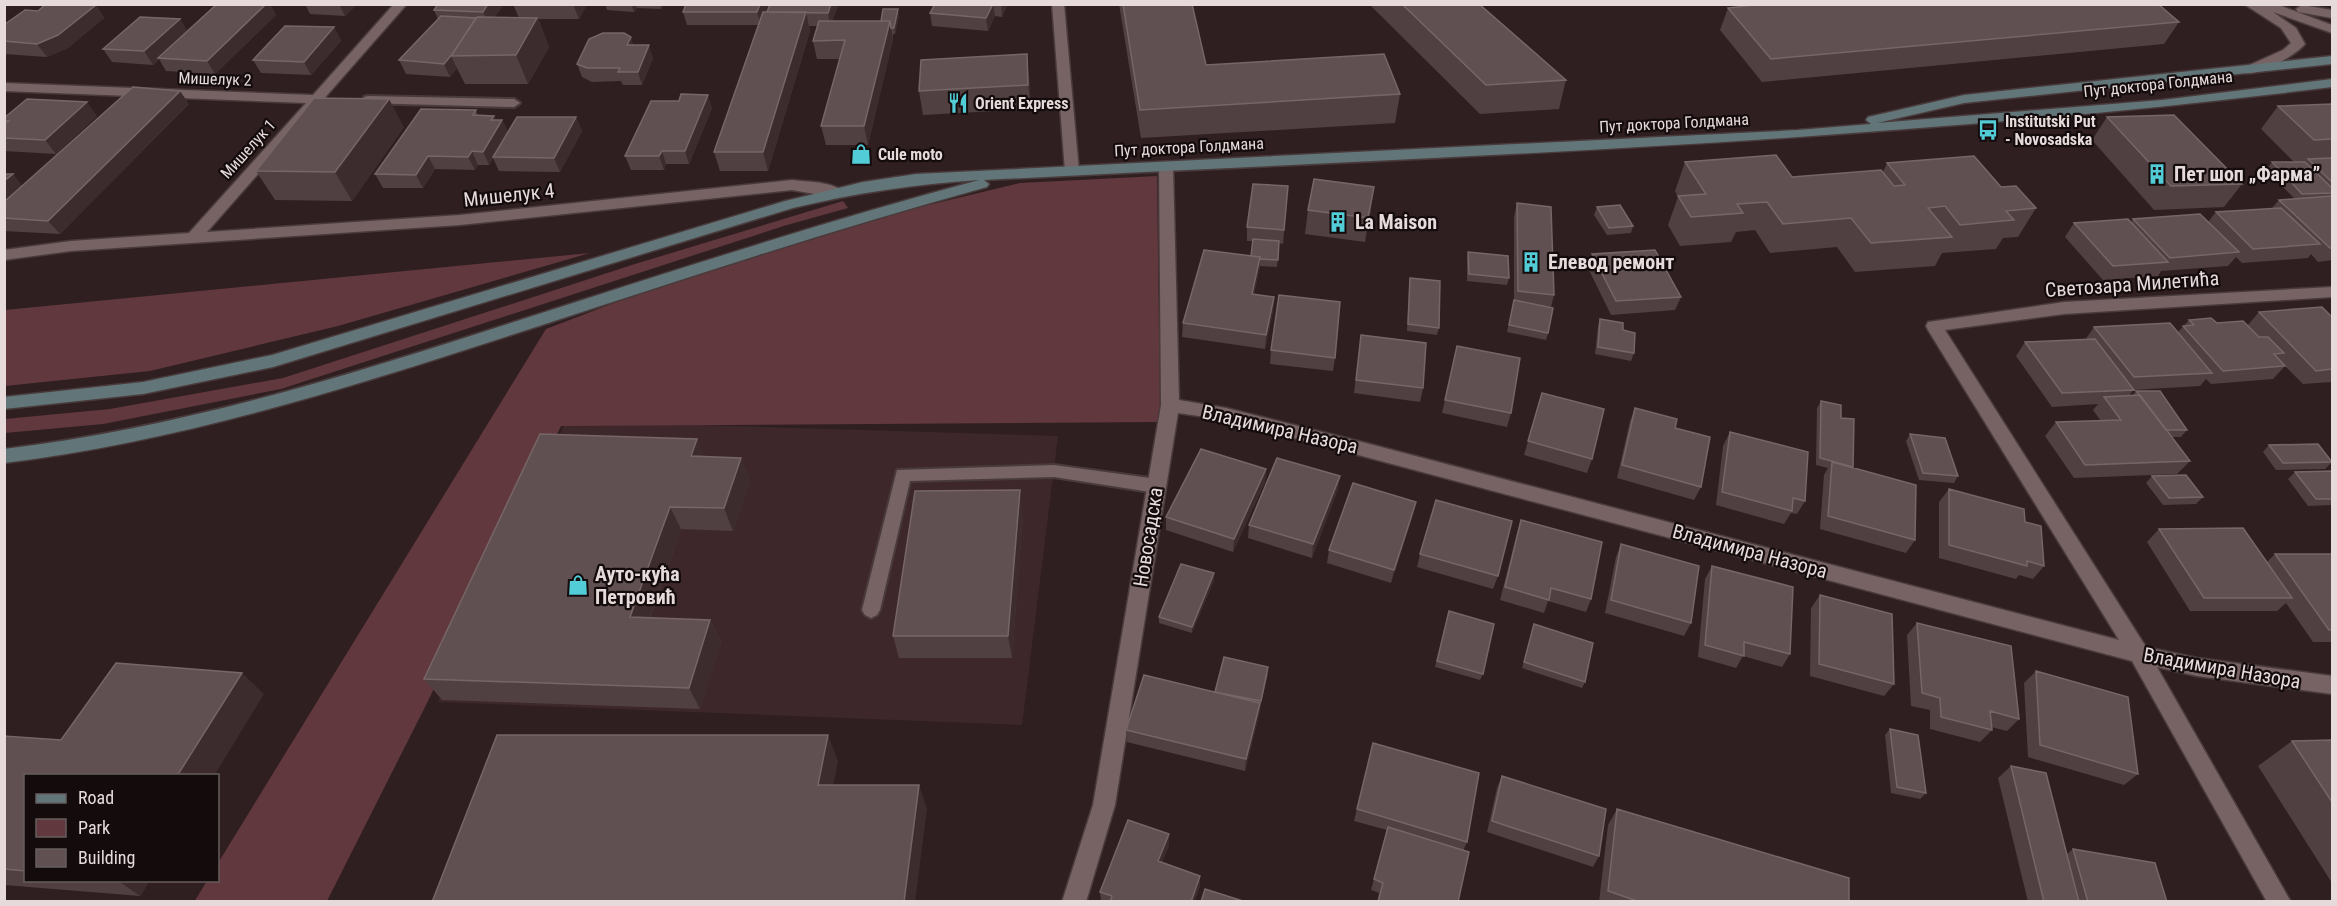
<svg xmlns="http://www.w3.org/2000/svg" width="2337" height="906" viewBox="0 0 2337 906" font-family="'Roboto Condensed',sans-serif">
<style>
.built{fill:#3d272a}
.green{fill:#61383d}
.lines{fill:none;stroke-linecap:round;stroke-linejoin:round}
.lane-casing{stroke:#493b3c;stroke-width:4}
.street-casing{stroke:#493b3c;stroke-width:3}
.secondary-casing{stroke:#493b3c;stroke-width:3}
.lane{fill:#776364;fill-rule:evenodd}
.street{fill:#776364;fill-rule:evenodd}
.secondary{fill:#627679;fill-rule:evenodd}
.wall{fill:#514041}
.shaded-wall{fill:#3d2c2d}
.building{fill:#615051;stroke:#766667;stroke-width:1.5}
.labels{text-anchor:middle;dominant-baseline:central;stroke-width:4.5;stroke-linejoin:round;paint-order:stroke}
.far-street-label{font-size:16px;fill:#e6dadb;stroke:#130b0c}
.far-poi-label{font-size:16px;font-weight:bold;fill:#e6dadb;stroke:#130b0c;text-anchor:start}
.poi-label{font-size:20px;font-weight:bold;fill:#e6dadb;stroke:#130b0c;text-anchor:start}
.street-label{font-size:20px;fill:#e6dadb;stroke:#130b0c}
</style>
<rect width="100%" height="100%" fill="#301f21"/>
<path class="built" d="M566,421l492,15 -36,289 -584,-23z"/>
<path class="green" d="M1157,176l3,228 -2,18 -597,4 -135,279 -99,196 -133,1 13,-21 11,-1v-17l328,-534 125,-48 199,-62 150,-36z
M843,201l5,7 -61,17 -506,164 -178,35 -98,9v-14l105,-10 173,-31 352,-114z
M590,253l-252,73 -188,45 -145,15v-76z"/>
<g class="lines">
<g class="lane-casing">
<path id="lane" d="M368,96l146,3 6,4 -6,4 -150,-4v-6z
M1054,465l103,14 6,2 2,5 -2,5 -6,2 -103,-16 -144,4 -30,129 -3,5 -6,3 -6,-3 -3,-5 35,-140z"/>
</g>
<g class="street-casing">
<path id="street" d="M394,4h13l-200,228 253,-17 332,-35c15,2 42,1 52,13l-7,5 -45,-8 -332,35 -389,26 -67,9v-10l67,-9 118,-8 117,-130 -302,-12v-8l309,12z
M1052,4h12l15,167 -7,4 -7,-4z
M2244,4h32l56,21v8l-59,-21 23,16 9,16c-9,11 -46,32 -60,29v-6l38,-17 8,-7 -10,-15z
M2302,5l30,5v8l-34,-6 -2,-3z
M1166,162l7,4 6,234 47,8 136,34 757,198 -191,-310 -2,-4 2,-4 136,-20 268,-15v10l-268,17 -119,16 201,317 51,11 135,18v18l-135,-18 -40,-9 134,235h-24l-135,-241 -770,-205 -136,-36 -48,-7 -63,392 -29,97h-24l31,-97 68,-400 -2,-239z"/>
</g>
<g class="secondary-casing">
<path id="secondary" d="M2332,56v8l-368,39 -87,20 285,-23 170,-21v8c-447,56 -898,70 -1348,93l5,4 -2,3c-152,42 -301,91 -451,140 -175,57 -348,113 -532,136v-14c180,-22 350,-75 522,-131 150,-48 300,-97 453,-138 -64,4 -123,13 -186,28l-520,159 -130,27 -139,15v-12l139,-15 129,-27 513,-154 78,-19 53,-8 882,-44 73,-6 -5,-4 2,-3 96,-22z"/>
</g>
<use href="#lane" class="lane"/>
<use href="#street" class="street"/>
<use href="#secondary" class="secondary"/>
</g>
<path class="wall" d="M217,4h53l6,11 -61,59 -49,-3 -7,-12 -6,6 -41,-3 -9,-13 77,-30 7,12z
M305,4h52l-12,12 -35,-2z
M504,4l-10,14h25l-6,-14h74l-8,15h-41l11,28 -21,37h-63l-8,-16 -7,9 -44,-3 -7,-14 39,-41 -4,-9z
M605,4h60l-4,5 -24,-1 -3,4 -27,-2z
M839,4l-7,17h49l18,-5 -4,18h-2v5l-25,106h-42l-5,-19 19,-67h-23l-4,-18 4,-15h-8l1,5 -42,140h-48l-6,-19 45,-127h-72l-4,-13h83z
M935,4h73l-6,13 -7,-1 -7,15 -56,-5 -2,-13z
M1119,4h73l14,61 194,29 -5,29 -254,15z
M1369,4h110l87,76 -7,29 -79,5z
M96,5l8,13 -36,30 -21,9 -43,-3v-29l34,-14z
M1728,8l451,14 -15,22 -402,38 -42,-52z
M334,27l7,14 -30,34 -50,-2 -8,-13z
M634,45l19,13 -11,27h-19l-2,-4 -29,1 -10,-5 -5,-13z
M1029,77l2,32 -108,6 -4,-24z
M2332,101v159l-14,2 -7,-8 -3,4 -66,5 -6,-6 -8,9 -67,5 -3,5 -55,4 -38,-43 9,-14 57,-1 2,-3 75,3 8,-10 56,-4 7,-8 16,-1 -29,-29 6,-8h22l-33,-33 17,-23 52,-2z
M189,104l-129,130 -56,-3v-57h9l9,12z
M712,108l-23,56h-23l-2,6h-33l-6,-14z
M476,110l2,6h16l2,4h6l6,12 68,-15 6,14 -22,41 -61,-1 -6,-13 -4,7h-11l-3,5 -40,-1 -12,19h-40l-8,-14z
M97,116l-41,38 -52,-3v-27h1l-1,-6z
M2107,117l135,67 -18,23 -70,3 -62,-70z
M404,127l-52,74 -77,-1 -19,-29z
M1685,162l107,15 91,-5 4,-9 114,24 35,21 -18,29 -15,1 -7,11 -54,4 -7,13 -80,6 -18,-25 -67,6 -15,-23 -19,2 -5,10 -51,4 -12,-21 10,-28 -3,-6z
M1288,186l-5,58 -4,-1 -2,24 -17,-1 -6,28 20,3 -1,14 -8,38 -83,-12 1,-14 68,-67 2,-15h-6v-14z
M1517,203l37,92 -3,12 -3,26 -2,7 -39,-8 7,-32v-83z
M1597,207l36,19 -2,7 -24,2 -13,-20z
M1308,210h63l-6,32 -60,-8z
M1468,252l41,26 -2,7 -40,-4v-22z
M1592,254l89,43 -6,13 -64,5 -23,-47z
M1410,278l29,50 -2,7 -30,-4 2,-46z
M2259,312l73,5v65l-29,2 -18,-18 -12,13 -62,5 -5,-5 -6,7 -67,4 -4,6h3l4,-5 51,39 -6,7h-10l19,24 -13,13 -103,4 -29,-42 11,-14 45,-1 -8,-11 5,-6 -46,3 -36,-51 9,-14 60,-2 9,-13 84,5 11,-12 28,3 30,3z
M1600,319l34,34 -3,8 -36,-7 3,-28z
M1361,335l62,53 -3,14 -66,-9z
M1457,346l54,67 -4,14 -65,-14z
M1271,350l64,8 -2,13 -63,-7z
M1821,401l20,17 12,49v1l62,72 -9,13 -86,-24 4,-54 4,-7 -12,-3 1,-57z
M1538,406l54,53 -5,14 -63,-18z
M1635,408l40,20 26,59 -7,13 -77,-22 13,-57z
M1730,432l75,69 -8,13 -6,-1 -7,11 -68,-19 7,-59z
M1910,434l48,42 -4,7 -35,-3 -13,-39z
M697,439l7,18 37,1 9,23 -17,50 -52,-2 -31,89 60,2 11,22 -21,67 -258,-9 -18,-21z
M2269,445l63,17 -7,7 -49,1 -13,-18z
M1266,469l-1,13 -32,70 -67,-22v-13z
M2332,471v34l-24,1 -20,-27 7,-7z
M2152,476l51,21 -7,7 -33,1 -17,-22z
M1338,489l-26,69 -64,-20 1,-13z
M1949,489l76,33 19,44 -11,13 -14,-4 -3,4 -77,-21v-56z
M1023,513l-11,145h-113l-6,-22z
M1413,515l-22,68 -64,-20 2,-13z
M1521,520l70,79 -5,13 -38,-11 -4,12 -44,-13 17,-67z
M2159,529l108,33 8,-8h57v88h-19l-27,-39 -9,8h-87l-43,-69z
M1621,544l70,79 -7,13 -79,-23 11,-56z
M1420,554l78,22 -5,13 -76,-22z
M1712,566l78,88 -8,13 -39,-11 -7,12 -38,-11 7,-78z
M1214,580l-22,53 -33,-10v-6z
M1820,595l74,89 -10,12 -74,-20 1,-68z
M1449,611l34,63 -3,6 -45,-13z
M1917,623l102,96 -12,12 -16,-4 1,3 -12,12 -50,-13v-19l-19,-4 -4,-71z
M1534,624l51,58 -3,6 -60,-20z
M2036,671l102,103 -14,11 -96,-28 -4,-74z
M1268,674l-8,33 -1,8 -14,56 -118,-29 -1,-12 89,-38z
M264,694l-238,82v104h124l-10,16 -136,-11v-149l57,4z
M1890,729l36,64 -6,6 -29,-6 -6,-58z
M2332,740v143l-74,-117 34,-25z
M1373,743l94,99 -4,9 -5,51h-81l2,-9 -8,-3 16,-60 -33,-9z
M2011,766l56,88 6,-5 94,53h-139l-30,-124z
M1502,776l97,80 -6,11 -106,-35 10,-44z
M1617,809l232,93h-250l9,-77z
M1169,845l-7,17 38,14v10l-6,16h-93l-1,-10z"/>
<path class="shaded-wall" d="M266,4h4l6,11 -61,59 -8,-13z
M339,4h18l-12,12z
M488,4h16l-15,21 -6,-13z
M573,4h14l-8,15z
M631,4h5l1,4 -3,4z
M660,4h5l-4,5z
M760,4h9l-8,21 -4,-13z
M831,4h8l-9,22 -2,-13z
M993,4l2,12 -7,15 -2,-13z
M1001,4h7l-6,13z
M96,5l8,13 -36,30 -21,9 -10,-13z
M898,9l1,7 -4,18 -1,-6z
M806,12l4,19 -42,140 -5,-19z
M537,18l12,29 -21,37 -12,-29z
M180,19l8,13 -30,26 1,1 -6,6 -9,-14z
M484,19l-33,37 6,12 -7,9 -6,-13z
M890,21l3,18 -25,106 -4,-19z
M334,27l7,14 -30,34 -7,-13z
M631,37l4,13 -8,-5z
M649,45l4,13 -11,27 -4,-13z
M1027,54l2,23 2,32 -3,-24z
M180,91l9,13 -129,130 -12,-13z
M708,95l4,13 -23,56 -4,-13z
M389,99l15,28 -52,74 -17,-29z
M87,102l10,14 -41,38 -11,-14z
M494,116l5,11 3,-7 7,14 -16,23v1l-4,7 -6,-13 8,-32z
M576,117l6,14 -22,41 -6,-14z
M472,151l6,14 -3,5 -7,-13z
M662,151l4,13 -2,6 -5,-14z
M428,156l7,13 -12,19 -7,-13z
M13,174l11,14 -20,17v-24z
M1374,187l-3,23 -6,32 3,-24z
M1260,257l-1,14 -8,37 1,-14z
M1274,297l-1,14 -8,38 1,-14z
M697,439l10,23 -16,-6z
M741,458l9,23 -17,50 -9,-23z
M1266,469l-1,13 -32,70 1,-13z
M1340,476l-2,13 -26,69 1,-14z
M1020,490l3,23 -11,145 -4,-22z
M1416,502l-3,13 -22,68 3,-13z
M670,507l11,22 -39,110 -12,-22z
M1214,573v7l-22,53v-6z
M710,620l11,22 -21,67 -11,-21z
M242,673l22,21 -50,82h-37z
M1260,703l-1,12 -14,56 1,-12z
M828,735l10,26 -9,48 -11,-24z
M919,785l8,24 -12,93h-11z
M1169,834v11l-11,27v-11z
M1200,876v10l-6,16h-3z
M117,880h33l-10,16z"/>
<path class="building" d="M46,4l50,1 -38,30 -21,9 -33,-3v-16l21,-15 13,1z
M217,4h49l-59,57 -49,-3z
M438,4h50l-5,8 -49,-2z
M686,4h74l-3,8h-74z
M770,4h61l-3,9 -61,-1z
M935,4h58l-7,14 -56,-5z
M1123,4h69l14,61 178,-11 16,40 -260,16z
M1402,4h77l87,76 -80,5z
M1762,4h396l21,18 -408,37 -43,-51z
M883,9h15l-4,19h-3l-1,-7h-9z
M763,12h43l-43,140h-49z
M441,16l35,2 -23,35 -9,11 -45,-4z
M140,17l40,2 -36,32 -41,-2z
M477,17l60,1 -21,37 -65,1z
M819,21h71l-26,105h-43l24,-86 -32,1z
M285,26l49,1 -30,35 -51,-2z
M603,33h21l7,4 -4,8h22l-11,27h-20l2,-4h-33l-10,-4 12,-25z
M1027,54l1,31 -109,6 2,-31z
M133,87l47,4 -132,130 -44,-3v-16z
M681,94l27,1 -23,56h-23l-3,5h-34l26,-55h28z
M314,98l75,1 -54,73 -79,-1z
M27,99l60,3 -42,38 -41,-2v-14l5,-3 -5,-1v-2z
M2332,104v35l-18,1 -36,-34z
M421,109l55,1 -3,5 21,1 -3,4h11l-19,32 -11,-1 -4,6 -40,-1 -12,19 -41,-1z
M2174,115l68,69 -71,2 -64,-69z
M517,117h59l-22,41 -61,-1z
M1776,155l16,22 89,-7 13,16 11,-1 -18,-22 87,-7 27,31 15,-1 20,22 -30,3 8,9 -54,5 -15,-19 -17,2 24,29 -81,6 -20,-25 -68,6 -16,-22 -30,2 6,9 -52,4 -13,-21 28,-2 -21,-32z
M2332,158v24l-24,-23z
M2272,162h33l27,26v5l-30,1z
M4,174h9l-9,7z
M1314,179l60,8 -6,31 -60,-8z
M1253,184l35,2 -4,44 -37,-3z
M2332,196v52h-2l-51,-48z
M1517,203l34,4 3,88 -36,-4z
M1620,205l13,21 -24,2 -12,-21z
M2281,208l39,36 -67,5 -37,-37z
M2200,214l39,38 -69,6 -37,-39z
M2128,219l40,43 -55,4 -39,-43z
M1253,239l26,2 -1,19 -18,-1v-2l-9,-1z
M1204,250l56,7 -8,37 22,3 -8,38 -83,-12z
M1655,250l26,47 -65,4 -24,-47z
M1468,252l40,4 1,22 -40,-4z
M1410,278l30,3 -1,47 -31,-4z
M1279,295l61,7 -5,56 -64,-8z
M1514,300l39,8 -5,25 -39,-8z
M2322,307l10,10v52l-16,2 -57,-59z
M2211,318l6,5 26,-2 16,16h9l16,16 -10,1 11,12 -62,5 -40,-45 11,-1 -5,-5z
M1600,319l23,4v7l12,3 -1,20 -36,-6z
M2170,323l42,50 -78,4 -40,-50z
M1361,335l65,8 -3,45 -67,-8z
M2095,339l39,51 -72,3 -37,-51z
M1457,346l63,12 -9,55 -66,-13z
M2136,391h24l27,39h-21z
M1542,393l62,16 -12,50 -64,-18z
M2140,395l50,66 -105,4 -29,-43 65,-2 -17,-23z
M1821,401l20,4v13l13,1 -1,48 -33,-9z
M1635,408l42,11 -2,9 35,9 -9,50 -79,-22z
M1730,432l78,20 -3,49 -12,-3 -1,13 -70,-19z
M540,434l157,5 -6,17 50,2 -17,50 -54,-1 -40,110 80,3 -21,68 -265,-9z
M1910,434l35,4 13,38 -35,-3z
M2318,444l14,18 -49,1 -14,-18z
M1201,449l65,20 -32,70 -68,-22z
M1277,458l63,18 -27,68 -64,-19z
M1832,462l84,23 -1,55 -87,-24z
M2332,471v28h-16l-21,-27z
M2186,475l17,22 -34,1 -17,-22z
M1353,483l63,19 -22,68 -65,-20z
M1949,489l75,20 1,13 16,4 3,40 -17,-5v5l-78,-21z
M1020,490l-12,146h-115l22,-145z
M1436,500l76,21 -14,55 -78,-22z
M1521,520l81,22 -11,57 -40,-11 -2,12 -44,-13z
M2243,528l49,70h-88l-45,-69z
M1621,544l78,22 -8,57 -80,-23z
M2275,554h57v76h-3z
M1181,564l33,9 -22,54 -33,-10z
M1712,566l81,21 -3,67 -46,-12v14l-39,-11z
M1820,595l72,19 2,70 -75,-20z
M1449,611l45,13 -11,50 -46,-13z
M1917,623l94,23 8,73 -29,-8 2,19 -51,-13 -1,-19 -18,-5z
M1534,624l59,19 -8,39 -61,-20z
M1224,657l44,10 -7,34 -46,-9z
M116,663l126,10 -65,103h-151v95l-22,-2v-133l57,4z
M2036,671l92,26 10,77 -98,-29z
M1144,675l116,28 -14,56 -120,-29z
M1890,729l28,6 8,58 -29,-6z
M497,735h331l-10,50h101l-15,117h-472z
M2332,740v62l-40,-61z
M1373,743l106,30 -12,69 -110,-33z
M2011,766l35,7 33,129h-35z
M1502,776l104,33 -7,47 -107,-35z
M1617,809l232,69v24h-209l-32,-11z
M1128,820l41,14 -11,27 42,15 -9,26h-81l2,-6 -12,-4z
M1388,827l81,25 -11,50h-80l5,-19 -9,-4z
M2073,849l82,14 12,39h-79z
M1205,889l41,13h-45z"/>
<defs>
<g id="restaurant-bare" transform="scale(1.62)"><path d="M-5-6h1v4h1v-4h1v4h1v-4h1v5L-1.5 .5V6h-2V.5L-5-1ZM5-6V6H3V1.5H1.5Q1.5-4 5-6Z" fill="#52ccd6" stroke="#130b0c" stroke-width="2.5" paint-order="stroke"/></g>
<g id="bus-bare" transform="scale(1.62)"><path d="M-5-6H5V4H4V6H2V4H-2V6H-4V4H-5ZM-3.5-4V0h7V-4ZM-3.5 1.2v1.5H-2V1.2ZM2 1.2v1.5H3.5V1.2Z" fill="#52ccd6" stroke="#130b0c" stroke-width="2.5" paint-order="stroke"/></g>
<g id="shop-bare" transform="scale(1.62)"><path d="M-5-2.5h2.3a2.7 3.5 0 0 1 5.4 0H5L5.5 6h-11ZM-1.5-2.5h3a1.5 2.3 0 0 0-3 0Z" fill="#52ccd6" stroke="#130b0c" stroke-width="2.5" paint-order="stroke"/></g>
<g id="building-bare" transform="scale(1.62)"><path d="M-4-6H4V6H1V3H-1V6H-4ZM-2.5-4.3h1.7v1.8h-1.7ZM.8-4.3h1.7v1.8H.8ZM-2.5-1h1.7V.8h-1.7ZM.8-1h1.7V.8H.8Z" fill="#52ccd6" stroke="#130b0c" stroke-width="2.5" paint-order="stroke"/></g>
</defs>
<g fill-rule="evenodd">
<use href="#restaurant-bare" x="958" y="103"/>
<use href="#bus-bare" x="1988" y="130"/>
<use href="#shop-bare" x="861" y="154"/>
<use href="#building-bare" x="2157" y="174"/>
<use href="#building-bare" x="1338" y="222"/>
<use href="#building-bare" x="1531" y="262"/>
<use href="#shop-bare" x="578" y="585"/>
</g>
<g class="labels">
<g class="far-street-label">
<text transform="translate(215 79) rotate(2)">Мишелук 2</text>
<text transform="translate(2158 84) rotate(-6)">Пут доктора Голдмана</text>
<text transform="translate(1674 123) rotate(-3)">Пут доктора Голдмана</text>
<text transform="translate(1189 147) rotate(-3)">Пут доктора Голдмана</text>
<text transform="translate(248 149) rotate(-48)">Мишелук 1</text>
</g>
<g class="far-poi-label">
<text x="975" y="103">Orient Express</text>
<text x="2005" y="121">Institutski Put<tspan x="2005" dy="18">- Novosadska</tspan></text>
<text x="878" y="154">Cule moto</text>
</g>
<g class="poi-label">
<text x="2174" y="174">Пет шоп „Фарма”</text>
<text x="1355" y="222">La Maison</text>
<text x="1548" y="262">Елевод ремонт</text>
<text x="595" y="574">Ауто-кућа<tspan x="595" dy="23">Петровић</tspan></text>
</g>
<g class="street-label">
<text transform="translate(509 195) rotate(-6)">Мишелук 4</text>
<text transform="translate(2132 284) rotate(-4)">Светозара Милетића</text>
<text transform="translate(1280 429) rotate(13)">Владимира Назора</text>
<text transform="translate(1148 537) rotate(-81)">Новосадска</text>
<text transform="translate(1750 551) rotate(15)">Владимира Назора</text>
<text transform="translate(2222 668) rotate(10)">Владимира Назора</text>
</g>
</g>
<rect width="2337" height="906" fill="none" stroke="#e6dadb" stroke-width="12"/>
<rect x="24" y="774" width="195" height="108" fill="#130b0c" stroke="#675e5f" stroke-width="1.5"/>
<rect x="36" y="794" width="30" height="9" fill="#627679" stroke="#675e5f" stroke-width="1.5"/>
<text x="78" y="804" font-size="18" fill="#e6dadb">Road</text>
<rect x="36" y="819" width="30" height="18" fill="#61383d" stroke="#675e5f" stroke-width="1.5"/>
<text x="78" y="834" font-size="18" fill="#e6dadb">Park</text>
<rect x="36" y="849" width="30" height="18" fill="#615051" stroke="#675e5f" stroke-width="1.5"/>
<text x="78" y="864" font-size="18" fill="#e6dadb">Building</text>
</svg>
